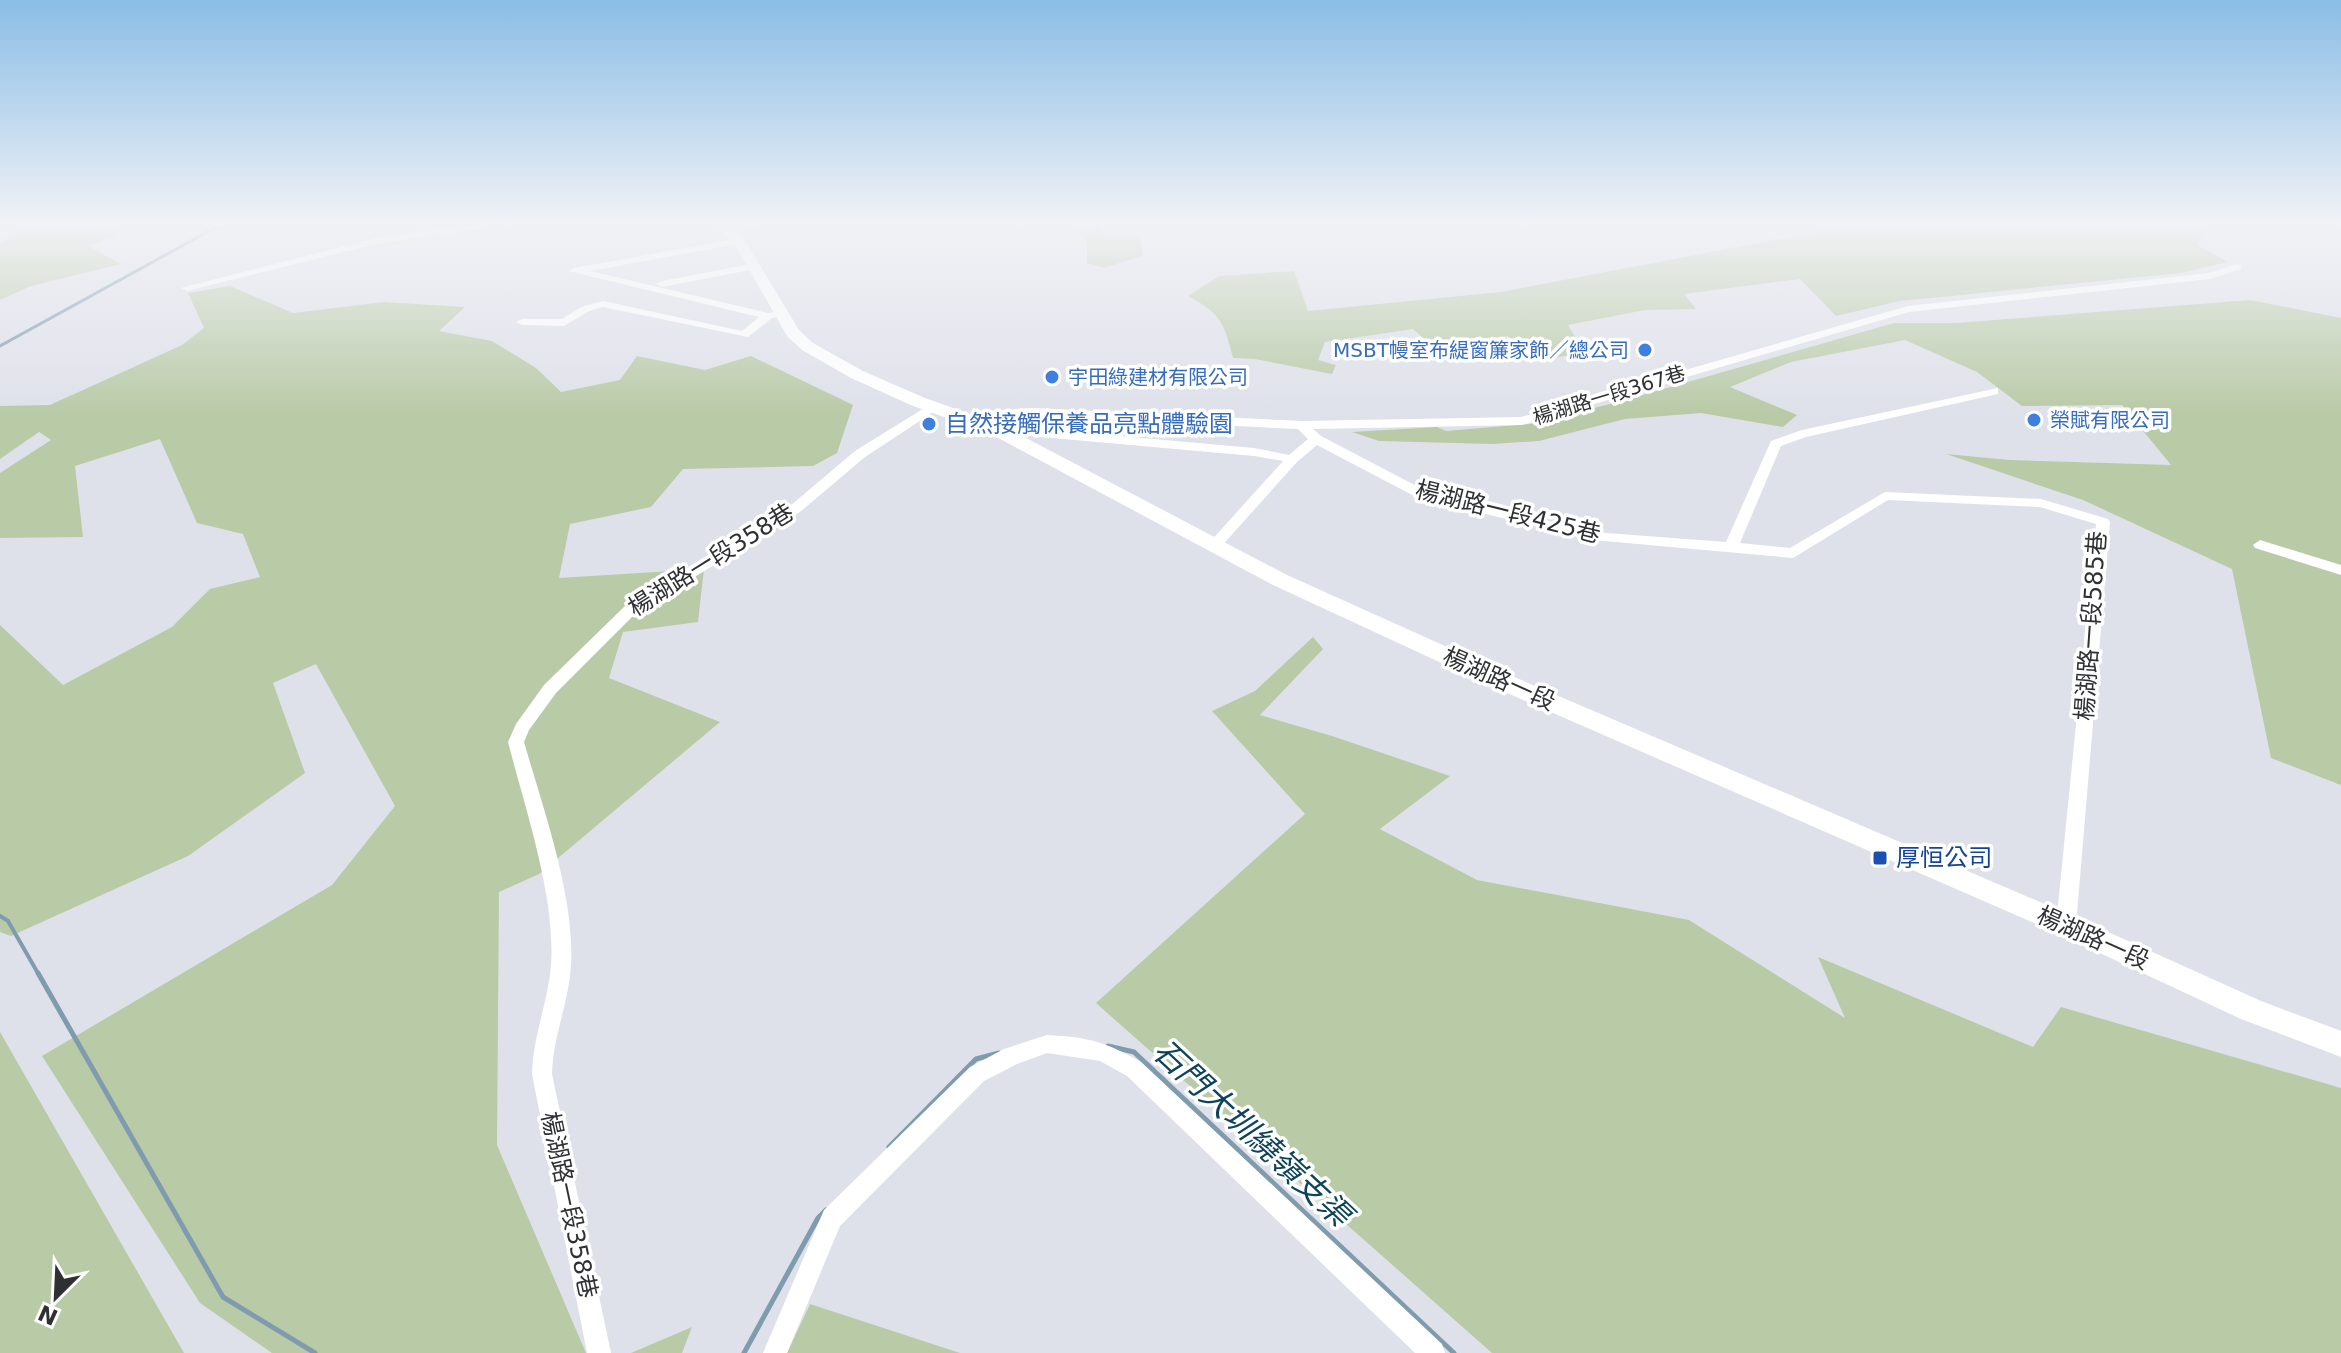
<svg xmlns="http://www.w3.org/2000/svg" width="2341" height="1353" viewBox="0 0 2341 1353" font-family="'DejaVu Sans','Noto Sans TC',sans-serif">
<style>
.green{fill:#b9caa7}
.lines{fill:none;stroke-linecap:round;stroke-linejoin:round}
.stream-far2{stroke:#7f9cae;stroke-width:3}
.stream-far1{stroke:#7f9cae;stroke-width:4}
.stream{stroke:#7f9cae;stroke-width:5}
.street{fill:#fff;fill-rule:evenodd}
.secondary{fill:#fff;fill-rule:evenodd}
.shop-dot{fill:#3f7fe0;stroke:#fff;stroke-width:3}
.transit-dot{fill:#1a4fb4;stroke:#fff;stroke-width:3}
.labels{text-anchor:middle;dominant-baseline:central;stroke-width:7;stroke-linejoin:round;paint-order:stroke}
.far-shop-label{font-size:20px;fill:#366cbe;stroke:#fff;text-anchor:start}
.far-street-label{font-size:20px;fill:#2f3033;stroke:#fff}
.shop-label{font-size:24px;fill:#366cbe;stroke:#fff;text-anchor:start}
.street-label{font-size:24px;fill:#2f3033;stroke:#fff}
.transit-label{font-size:24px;fill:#164399;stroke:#fff;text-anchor:start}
.near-water-label{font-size:32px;font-style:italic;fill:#0d445c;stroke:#fff}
</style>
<rect width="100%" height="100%" fill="#dfe1ea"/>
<path class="green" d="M33,225h79l-6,2 14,7 -32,12 33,18 -90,22 -31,14v-57z
M1072,225h26l1,5 13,5 29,2 1,19 -38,12 -17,-5v-22z
M1852,225h361l-16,20 31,17 -47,11 -281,28 -64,15 -36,-37 -116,15 12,15 -51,1 -77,15 16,27 -49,10 -27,-26 -79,7 -16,-14 -88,13 -7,18 18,5 -4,9 -77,-15 -22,-1c-9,-36 -12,-44 -45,-62l31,-20 75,-5 14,40 193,-19z
M230,286l63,27 91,-11 81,5 -26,24 53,10 44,27 25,24 59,-12 17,-24 68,14 46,-14 102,49 -16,48 -24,13 -130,3 -32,38 -81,17 -11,54 145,-9 -6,53 -75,10 -14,46 111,44 -181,152 -40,18 -2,253 89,208h-314l-72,-50 -158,-247 290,-171 63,-79 -79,-142 -43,19 32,90 -117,83 -177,80 -11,-4v-307l63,60 109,-58 38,-38 50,-12 -17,-43 -46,-11 -37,-84 -85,27 8,71 -83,1v-65l51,-33 -12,-8 -39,27v-53l50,-1 132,-60 22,-17 -16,-35z
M2250,300l91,18v467l-70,-27 -39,-189 -149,-69 -137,-46 64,6 161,5 -49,-60 -100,1 -45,-34 -72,-32 -114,22 -61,25 67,28 -14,12 -82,-14 -76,6 -86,22 -47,3 -113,-3 -27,-9 85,-5 9,4 84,-7 88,-22 276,-79h62z
M1313,637l10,12 -63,66 72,21 118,40 -70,53 97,51 212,40 156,98 -27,-61 215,90 28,-40 280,81v265h-849l-396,-350 209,-189 -93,-103 43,-20z
M0,1032l184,321h-184z
M810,1304l150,49h-173z
M692,1327l-10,26h-51z"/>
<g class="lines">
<path class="stream-far2" d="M0,346l209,-115 22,-6"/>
<path class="stream-far1" d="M0,916l8,5 31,54"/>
<path class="stream" d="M38,973l185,324 92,56
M1108,1046l26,6 320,301
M889,1147l87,-88 23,-6
M744,1353l74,-135 8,-8"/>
<path class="street" d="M464,225h23l-5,3 -106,16 -189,47 -6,-3 195,-50z
M742,225h19l-30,8 -5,-3z
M740,238l4,1v4l-154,28 178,42 15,-2v4l-11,3 -24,19 -145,-30 -14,4 -25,15 -42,-1 -6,-3 6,-3h40l19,-12 22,-6 139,30 17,-14 -190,-46 5,-3z
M756,263l4,1v4l-98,19 -6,-3 6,-3z
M2237,264l4,1v4l-31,10 -301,33 -387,113 -209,4 8,7 105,55 167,41 133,10 45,-101 31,-11 196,-42v6l-192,43 -25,9 -41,97 50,5 95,-56 156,7 67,20 2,3 -34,403 -3,6 -7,2 -7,-2 -3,-6 40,-401 -56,-17 -152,-7 -95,58 -200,-18 -177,-43 -99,-52 -20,17 -78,87h-10l-2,-3 2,-3 74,-82 -29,-5 -259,-23 -6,-4 6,-4 259,23 35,7 19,-16 -10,-10 -265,-13 -46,3 -16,7 -6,-4 19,-11 49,-3 269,13 219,-4 387,-111 301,-33z
M934,402l4,1v6l-73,48 -65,55 -164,101 -80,80 -27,37 -5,12c19,66 51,155 47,223 -2,37 -18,71 -19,109l59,279h-24l-55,-279c1,-38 16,-72 19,-109 5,-67 -26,-157 -43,-223l8,-18 28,-39 82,-80 164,-99 65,-55z
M2260,540l81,25v10l-86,-27 -2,-3z
M1047,1035c41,2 59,7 94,27l301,282 3,9h-30l-288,-277 -27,-15 -53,-8 -30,11 -33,17 -144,145 -53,127h-24l61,-143 146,-143 34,-18z"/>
<path class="secondary" d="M718,225h14l9,9 58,96 14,13 50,28 62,27 76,27 286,150 218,98 570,244 186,84 80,30v26l-100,-38 -184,-86 -568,-248 -216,-100 -284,-152 -76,-27 -62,-28 -49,-28 -15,-14 -49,-86z"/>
</g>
<linearGradient id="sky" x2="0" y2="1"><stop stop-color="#8bbde6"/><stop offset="0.54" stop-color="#f1f2f6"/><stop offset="1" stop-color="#f1f2f6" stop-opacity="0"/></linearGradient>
<rect width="2341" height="414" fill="url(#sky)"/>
<g class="shop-dot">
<circle cx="1645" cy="350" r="8"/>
<circle cx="1052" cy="377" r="8"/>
<circle cx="2034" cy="420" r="8"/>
<circle cx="929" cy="424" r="8"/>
</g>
<rect class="transit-dot" x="1872" y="850" width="16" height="16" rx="4"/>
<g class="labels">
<g class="far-shop-label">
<text x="1629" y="350" text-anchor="end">MSBT幔室布緹窗簾家飾／總公司</text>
<text x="1068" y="377">宇田綠建材有限公司</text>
<text x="2050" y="420">榮賦有限公司</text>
</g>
<g class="far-street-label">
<text transform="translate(1609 395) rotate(-17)">楊湖路一段367巷</text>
</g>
<g class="shop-label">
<text x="945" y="424">自然接觸保養品亮點體驗園</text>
</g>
<g class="street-label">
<text transform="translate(1508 512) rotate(14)">楊湖路一段425巷</text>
<text transform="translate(711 560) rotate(-32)">楊湖路一段358巷</text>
<text transform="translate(2091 626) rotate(-86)">楊湖路一段585巷</text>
<text transform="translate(1499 679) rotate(24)">楊湖路一段</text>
<text transform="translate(2093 938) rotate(24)">楊湖路一段</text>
<text transform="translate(569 1205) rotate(78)">楊湖路一段358巷</text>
</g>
<g class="transit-label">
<text x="1896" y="858">厚恒公司</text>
</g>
<g class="near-water-label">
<text transform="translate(1252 1133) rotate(43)">石門大圳繞嶺支渠</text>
</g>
</g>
<g transform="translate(56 1297) rotate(204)" stroke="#ffffff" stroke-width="6" paint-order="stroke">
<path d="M0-6L14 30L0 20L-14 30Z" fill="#2f3033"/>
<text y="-12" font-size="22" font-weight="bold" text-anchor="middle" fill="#2f3033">N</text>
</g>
</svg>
